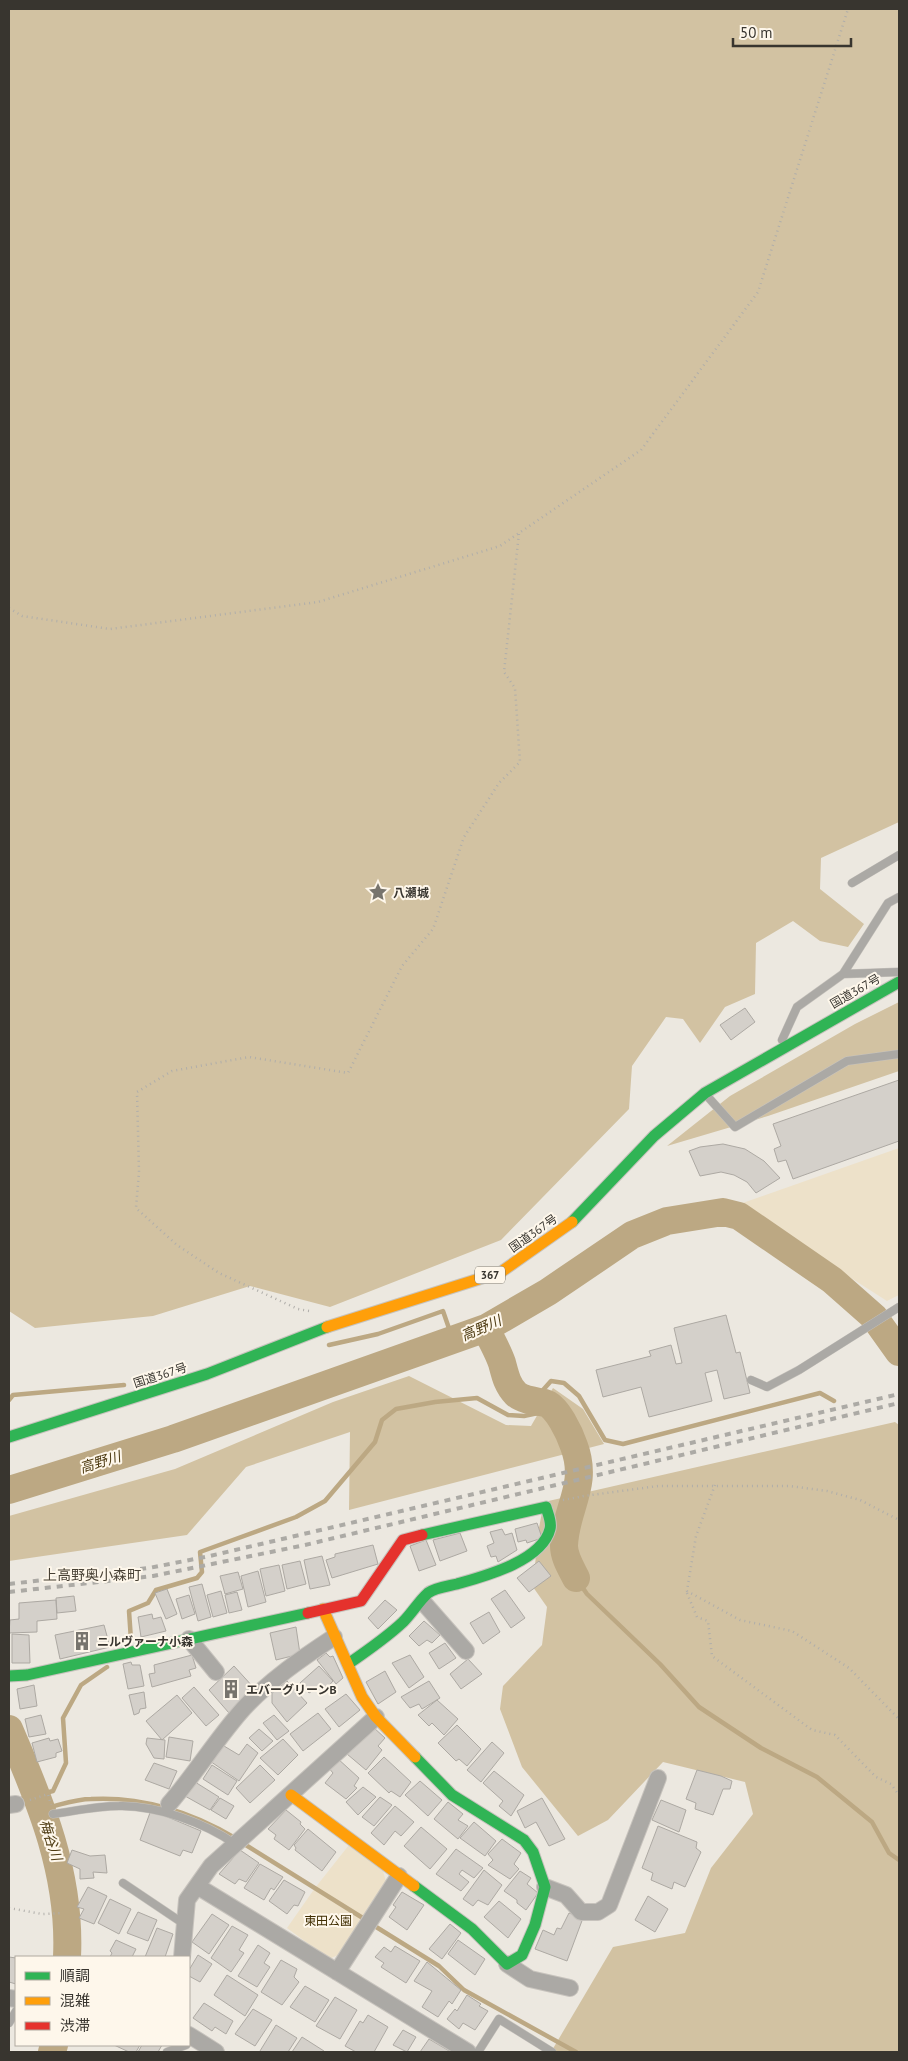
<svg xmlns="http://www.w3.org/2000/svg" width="908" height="2061" viewBox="0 0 908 2061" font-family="'PT Sans','Noto Sans JP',sans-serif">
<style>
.green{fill:#ede1c9}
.forest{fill:#d2c2a2}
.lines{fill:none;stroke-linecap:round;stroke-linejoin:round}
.stream{stroke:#bca883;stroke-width:4.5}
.river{stroke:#bca883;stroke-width:28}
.building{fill:#d4d0ca;stroke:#ada9a3}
.lane-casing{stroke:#c7c3bd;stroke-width:9}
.street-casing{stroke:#c7c3bd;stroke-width:18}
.fast-casing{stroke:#c7c3bd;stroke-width:13}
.slow-casing{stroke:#c7c3bd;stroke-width:13}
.jam-casing{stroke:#c7c3bd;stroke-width:13}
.path{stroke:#b0aeaa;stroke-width:2.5;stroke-dasharray:1 4;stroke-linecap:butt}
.lane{stroke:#aba9a5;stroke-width:8}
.street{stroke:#aba9a5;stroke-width:16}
.fast{stroke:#30b455;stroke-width:11}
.slow{stroke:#ff9f0a;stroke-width:11}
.jam{stroke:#e5322d;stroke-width:11}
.rail{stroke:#acaaa5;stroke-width:4;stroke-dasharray:6 6;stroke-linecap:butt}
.labels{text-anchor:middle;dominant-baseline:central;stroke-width:4;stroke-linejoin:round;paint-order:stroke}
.shield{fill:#fef7eb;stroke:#736f67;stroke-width:1}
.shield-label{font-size:11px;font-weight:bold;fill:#38352f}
.poi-label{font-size:12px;font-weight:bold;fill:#38352f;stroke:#fef7eb;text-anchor:start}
.street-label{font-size:12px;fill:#38352f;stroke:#fef7eb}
.park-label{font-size:12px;fill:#3f2d01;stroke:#fef7eb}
.water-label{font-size:14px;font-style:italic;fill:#4d3a11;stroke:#fef7eb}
.neighbourhood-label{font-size:14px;fill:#474034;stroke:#fef7eb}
</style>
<rect width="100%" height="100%" fill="#ece8e0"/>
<path class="green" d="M899,1148v147l-12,6 -150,-96z
M349,1845l34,26 4,14 -18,21 -26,47 -14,6 -42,-31 28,-40z"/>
<path class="forest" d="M9,9h890v813l-78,36 -1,31 44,35 -16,23 -28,-6 -27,-20 -37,22 -1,51 -30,13 -25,36 -17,-24 -17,-2 -34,49 -3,43 -128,131 -171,67 -80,-21 -97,30 -118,12 -26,-17z
M899,1002v69l-131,45 -101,30 63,-50 125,-72z
M409,1376l97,49 25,1 22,-38 30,21 21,35 -255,66 1,-78 -104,35 -59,68 -178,26v-45l166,-47 158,-67z
M895,1422l4,3v627h-348l62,-105 72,-14 26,-65 42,-54 -8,-32 -82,-20 -55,58 -30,16 -56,-69 -22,-58 3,-23 39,-41 5,-38 -14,-20 5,-54 6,-31z"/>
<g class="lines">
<path class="stream" d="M329,1345l49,-11 65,-23 10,29
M9,1400l4,-5 111,-10
M576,1578l11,16 73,70 39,43 62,41 56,29 55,45 17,31 10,7
M131,1640l-2,-29 19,-8 8,-13 41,-12 5,-6 -2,-20 96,-35 29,-16 50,-59 7,-22 14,-11 39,-7 42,-4 31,17 16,1 14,-3 5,-23 8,-9 13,2 15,13 26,44 18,4 197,-51 14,8
M17,1800l36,-9 13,-28 -3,-45 18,-33 26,-18
M41,1809c16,-3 34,-10 50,-10 50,-3 101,13 144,39
M241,1842l125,78
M373,1925l66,41 25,24 112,62"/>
<path class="river" d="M486,1328c5,12 12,23 16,35 3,11 5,22 14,31 7,6 19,7 29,9 12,3 25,31 29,43 15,40 -9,62 -10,100 0,11 7,22 12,32
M9,1490l164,-51 313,-111 62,-36 84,-57 35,-14 56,-9 16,4 93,64 42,37 25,35
M9,1729c32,74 62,146 58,228
M52,2052l2,-7"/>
</g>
<path class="building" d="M745,1008l10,14 -24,18 -11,-15z
M899,1080v61l-106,38 -7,-19 -8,2 -4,-13 7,-3 -8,-22z
M723,1144l22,5 19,12 16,17 -24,15 -9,-11 -13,-7 -13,-3 -21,4 -11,-25 11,-4z
M726,1315l10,38 4,-1 10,41 -26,6 -7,-29 -12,3 7,28 -63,16 -8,-30 -38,10 -7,-27 55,-14 -2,-5 22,-6 5,19 6,-1 -8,-35z
M537,1523l5,15 -15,5 -1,-3 -8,2 -3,-13z
M502,1529l3,6 7,-2 5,17 -19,12 -2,-6 -5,1 -4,-11 7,-3 -4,-11z
M460,1533l7,18 -27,10 -7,-21z
M426,1540l10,25 -17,6 -9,-25z
M373,1545l5,19 -46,14 -6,-18 9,-3v-3z
M322,1556l8,29 -20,4 -6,-29z
M300,1561l6,23 -19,5 -5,-24z
M539,1561l12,15 -22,16 -12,-14z
M279,1565l6,26 -19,5 -6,-27z
M258,1571l8,31 -18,5 -7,-31z
M238,1572l5,17 -18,5 -5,-18z
M202,1584l9,33 -13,4 -9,-34z
M167,1589l10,25 -11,5 -11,-26z
M505,1590l20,28 -14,10 -20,-29z
M221,1591l6,22 -14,4 -6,-22z
M237,1592l5,18 -13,3 -4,-18z
M189,1595l6,19 -13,5 -6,-20z
M74,1596l2,15 -19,2 -1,-15z
M56,1600l1,19 -20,2v11l-28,1 1,-13 9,-1v-16z
M385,1600l12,10 -19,19 -10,-11z
M489,1612l11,20 -17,12 -13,-21z
M152,1614l1,5 8,-2 5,14 -25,6 -3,-20z
M424,1621l16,14 -8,8 -5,-3 -8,6 -10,-10z
M104,1625l6,22 -50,12 -5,-24z
M296,1627l4,27 -24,6 -6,-27z
M12,1634l17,1 1,28h-18z
M445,1643l11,15 -17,11 -10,-16z
M326,1653l4,4 3,-1 10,22 -7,6 -19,-24z
M192,1655l4,13 -7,2 2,6 -39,11 -3,-13 6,-1 -1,-8z
M410,1655l14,22 -15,11 -17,-25z
M468,1659l14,15 -21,15 -11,-15z
M131,1662l1,3h8l4,21 -16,3 -5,-25z
M234,1666l20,22 -25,25 -20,-23z
M319,1666l14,15 -8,9 -5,-4 -11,7 -9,-10z
M385,1671l11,21 -18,12 -12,-22z
M287,1681l20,22 -20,19 -15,-19v-10z
M429,1681l11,17 -18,11 -3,-5 -9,4 -9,-11z
M34,1685l3,21 -17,3 -3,-20z
M194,1687l25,28 -13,11 -24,-28z
M144,1692l2,16 -6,1 -1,4 -5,2 -5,-20z
M346,1694l14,16 -21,17 -14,-18z
M177,1695l15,18 -30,27 -16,-19z
M437,1700l21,19 -14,16 -12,-12 -3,3 -11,-11z
M318,1713l13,16 -28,22 -13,-17z
M41,1715l5,19 -17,3 -4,-18z
M274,1715l15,16 -12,9 -14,-17z
M457,1725l24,24 -14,17 -8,-7 -3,2 -18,-18z
M373,1727l12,11 -7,8 4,4 -16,20 -19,-16z
M259,1729l14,12 -11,10 -13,-13z
M169,1737l24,4 -3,20 -24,-4z
M49,1738l1,3 8,-2 4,12 -6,2v4l-19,5 -5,-19z
M147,1738l18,2 -1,19 -10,-1 -8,-14z
M283,1739l15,16 -20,20 -18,-17z
M492,1742l12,11 -23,29 -14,-12z
M219,1743l20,12 8,-11 11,9 -19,28 -32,-22z
M384,1757l27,25 -11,15 -9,-6 -2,2 -21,-20z
M337,1758l22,20 -5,8 3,2 -11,11 -21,-16 8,-10 -5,-6z
M154,1763l23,8 -8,18 -24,-9z
M212,1765l25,16 -9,14 -25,-16z
M260,1765l15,15 -25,23 -14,-15z
M697,1770l24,6 11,5 -2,8h-7l-10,26 -18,-6 1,-6 -10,-4z
M494,1771l30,24 -13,21 -12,-10 4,-5 -20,-18z
M420,1781l22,19 -14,16 -23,-21z
M195,1782l24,15 -9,13 -25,-14z
M363,1787l13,10 -18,18 -12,-13z
M380,1797l12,8 -18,21 -12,-9z
M220,1798l14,8 -8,13 -15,-9z
M542,1798l23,41 -16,7 -13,-24 -11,6 -8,-17z
M661,1800l25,10 -7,22 -27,-12z
M448,1802l15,12 -5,6 10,6 -10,13 -24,-20z
M395,1806l19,16 -13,14 -6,-5 -11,14 -13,-12z
M151,1810l50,21 -9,22 -9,-3 -3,6 -40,-16z
M286,1810l15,12 -1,2 5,5 -16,21 -15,-11 2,-4 -8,-6z
M474,1822l22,19 -11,15 -25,-18z
M658,1826l39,16 -1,6 5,4 -16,35 -11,-5 -2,7 -21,-9 2,-7 -11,-5z
M421,1827l26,22 -17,20 -26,-23z
M308,1829l28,23 -14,19 -27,-21 1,-2 -2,-3z
M502,1839l19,14 -7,11 5,5 -9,10 -22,-14 5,-5 -5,-6z
M456,1849l27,19 -9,10 -12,-8 -3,4 10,8 -8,9 -25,-17z
M72,1850l18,6 15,-1 2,18 -14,-1 1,6 -14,1v-10l-13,-6z
M240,1850l19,13 -13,19 -7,-3 -4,5 -16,-10z
M260,1864l23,13 -9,13 -3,-2 -7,12 -20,-12z
M484,1870l18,15 -14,20 -10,-5 -5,6 -10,-7z
M520,1871l11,7 -4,6 11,9 -12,17 -9,-7v-3l-13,-9z
M284,1880l21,12 -7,14 -4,-1 -7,9 -18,-13z
M88,1887l19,9 -13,28 -15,-6 5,-9 -7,-2z
M402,1892l22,13 -17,25 -18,-13 7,-10 -3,-2z
M648,1896l20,13 -13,23 -20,-12z
M110,1899l21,10 -12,25 -21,-11z
M499,1901l22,18 -13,19 -24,-21z
M138,1912l19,8 -9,21 -21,-8z
M569,1913l14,5 -16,43 -32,-12 8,-19 11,5 3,-7 4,1z
M212,1914l17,11 -20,29 -17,-12z
M450,1924l11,9 -19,26 -13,-10z
M232,1926l16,9 -9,15 5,3 -13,19 -20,-14z
M157,1928l16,6 -8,23h-20z
M116,1940l20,9 -4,8h-22l2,-4 -2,-2z
M458,1940l27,19 -10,16 -27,-21z
M258,1945l12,8 -6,10 6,4 -13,20 -19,-11z
M395,1946l25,15 -14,22 -25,-16 3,-4 -9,-6 9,-10 7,5z
M198,1955l14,9 -12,18 -11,-6v-6z
M9,1957l7,1v26l-7,-2z
M281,1960l16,9 -3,8 5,5 -17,23 -21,-13z
M427,1962l34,28 -9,14 -3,-3 -11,16 -16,-10 10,-16 -18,-10z
M227,1975l31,20 -13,21 -31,-21z
M305,1986l24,14 -14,22 -25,-15z
M467,1995l14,9 -2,2 9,5 -13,19 -12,-7 -4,6 -12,-10 8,-10 2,2z
M335,1997l22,13 -17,29 -24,-13z
M204,2003l29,18 -7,13 -11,-7 -3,4 -19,-13z
M253,2009l19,11 -17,26 -20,-12z
M368,2015l20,12 -14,25h-18l-11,-6 15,-25 3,2z
M276,2025l21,13 -9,14h-27l-1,-1z
M403,2030l13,7 -9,15 -14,-7z
M302,2037l22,14 -1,1h-31z
M429,2039l22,13h-31z
M114,2045h26l-4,7h-7z
M142,2045h20l-4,7h-20z"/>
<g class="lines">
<g class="lane-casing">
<path id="lane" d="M852,883l47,-28
M843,974l55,-2
M782,1040l15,-33 46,-33 45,-71 11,-6
M708,1097l27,30 112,-66 52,-7
M751,1380l16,7 32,-17 100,-63
M53,1814c22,-3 44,-8 66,-8 37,-1 86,17 116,38
M123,1883l61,41
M9,2023l7,-12
M167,2052l19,-7
M478,2052l21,-33 53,33"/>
</g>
<g class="street-casing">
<path id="street" d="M423,1602l43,49
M189,1639l27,33
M169,1804c27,-31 48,-66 75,-96 26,-28 58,-50 90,-71
M9,1805l7,-1
M197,1886l271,166
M545,1887l21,8 15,17h17l11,-7 49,-127
M182,1957l5,-57 24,-34 165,-149
M507,1964l23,15 40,9
M337,1972l62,-96
M9,1998l7,1
M189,2035l27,17"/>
</g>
<g class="fast-casing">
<path id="fast" d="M572,1222l82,-86 51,-43 194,-111
M9,1437l198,-63 120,-47
M348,1664c19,-13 38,-26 55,-42 9,-9 16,-21 25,-29 6,-5 21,-7 29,-9 28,-8 85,-23 93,-55 2,-7 -2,-15 -4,-22l-124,28
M9,1676l18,-1 281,-62
M414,1886l58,43 35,35 15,-9 13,-30 10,-38 -12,-35 -9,-12 -72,-45 -37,-38"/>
</g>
<g class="slow-casing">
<path id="slow" d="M327,1327l174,-55 71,-50
M323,1609l39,88 14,20 39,40
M291,1795l123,91"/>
</g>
<g class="jam-casing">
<path id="jam" d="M308,1613l53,-12 42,-61 19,-5"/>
</g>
<path class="path" d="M9,608l13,8 88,13 208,-27 182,-56 141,-96 117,-158 90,-283
M309,1311l-11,-2 -79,-36 -42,-28 -41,-37 3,-36 -2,-80 35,-21 77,-14 99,16 54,-107 31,-37 31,-92 35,-54 21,-21 -5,-74 -11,-16 15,-139
M715,1485l-19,51 -9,55 53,29 52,11 57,37 50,51
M563,1500l21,-4 74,-10h132l37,5 33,9 39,20
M687,1593l10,24 11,4 4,35 100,74 23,5 41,42 15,7 8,11
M30,1800l18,-6 3,11
M9,1908l33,6 20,-1"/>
<use href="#lane" class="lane"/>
<use href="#street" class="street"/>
<use href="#fast" class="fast"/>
<use href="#slow" class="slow"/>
<use href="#jam" class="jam"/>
<path class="rail" d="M9,1584l140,-16 61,-12 689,-162
M9,1592l144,-16 152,-31 594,-142"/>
</g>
<defs>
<g id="sight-bare" transform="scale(1.5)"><path d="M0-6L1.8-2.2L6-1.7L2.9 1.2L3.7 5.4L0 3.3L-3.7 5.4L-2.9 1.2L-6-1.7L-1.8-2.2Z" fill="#77746d" stroke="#fef7eb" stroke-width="2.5" paint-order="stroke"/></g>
<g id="building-bare" transform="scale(1.5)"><path d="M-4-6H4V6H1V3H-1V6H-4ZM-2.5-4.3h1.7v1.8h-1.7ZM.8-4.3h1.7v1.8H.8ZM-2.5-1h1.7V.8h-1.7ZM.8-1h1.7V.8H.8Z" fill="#77746d" stroke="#fef7eb" stroke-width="2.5" paint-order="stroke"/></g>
</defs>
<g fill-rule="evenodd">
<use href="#sight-bare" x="378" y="892"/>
<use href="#building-bare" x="82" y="1641"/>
<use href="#building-bare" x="231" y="1689"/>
</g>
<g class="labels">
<rect class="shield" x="475" y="1266.5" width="30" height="17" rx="4"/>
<g class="shield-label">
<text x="490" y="1275">367</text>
</g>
<g class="poi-label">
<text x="393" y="892">八瀬城</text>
<text x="97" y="1641">ニルヴァーナ小森</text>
<text x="246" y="1689">エバーグリーンB</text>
</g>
<g class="street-label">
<text transform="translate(855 991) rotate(-30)">国道367号</text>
<text transform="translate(533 1233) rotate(-35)">国道367号</text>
<text transform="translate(160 1375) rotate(-18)">国道367号</text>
</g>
<g class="park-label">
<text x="328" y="1920">東田公園</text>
</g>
<g class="water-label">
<text transform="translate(481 1328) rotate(-24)">高野川</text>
<text transform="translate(100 1462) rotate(-17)">高野川</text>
<text transform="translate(51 1840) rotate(72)">梅谷川</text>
</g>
<g class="neighbourhood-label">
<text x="92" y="1575">上高野奥小森町</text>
</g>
</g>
<rect width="908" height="2061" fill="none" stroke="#38352f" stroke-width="20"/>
<rect x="15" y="1956" width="175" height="90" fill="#fef7eb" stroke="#afa9a0"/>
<rect x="25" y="1972" width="25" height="8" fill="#30b455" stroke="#afa9a0"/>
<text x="60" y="1981" font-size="15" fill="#38352f">順調</text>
<rect x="25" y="1997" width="25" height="8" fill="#ff9f0a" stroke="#afa9a0"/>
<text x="60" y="2006" font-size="15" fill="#38352f">混雑</text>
<rect x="25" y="2022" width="25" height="8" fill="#e5322d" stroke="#afa9a0"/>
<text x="60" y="2031" font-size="15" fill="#38352f">渋滞</text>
<path d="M733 38v8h118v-8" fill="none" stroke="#38352f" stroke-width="2.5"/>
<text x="740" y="38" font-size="15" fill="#38352f" stroke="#fef7eb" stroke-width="4" paint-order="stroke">50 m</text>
</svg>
